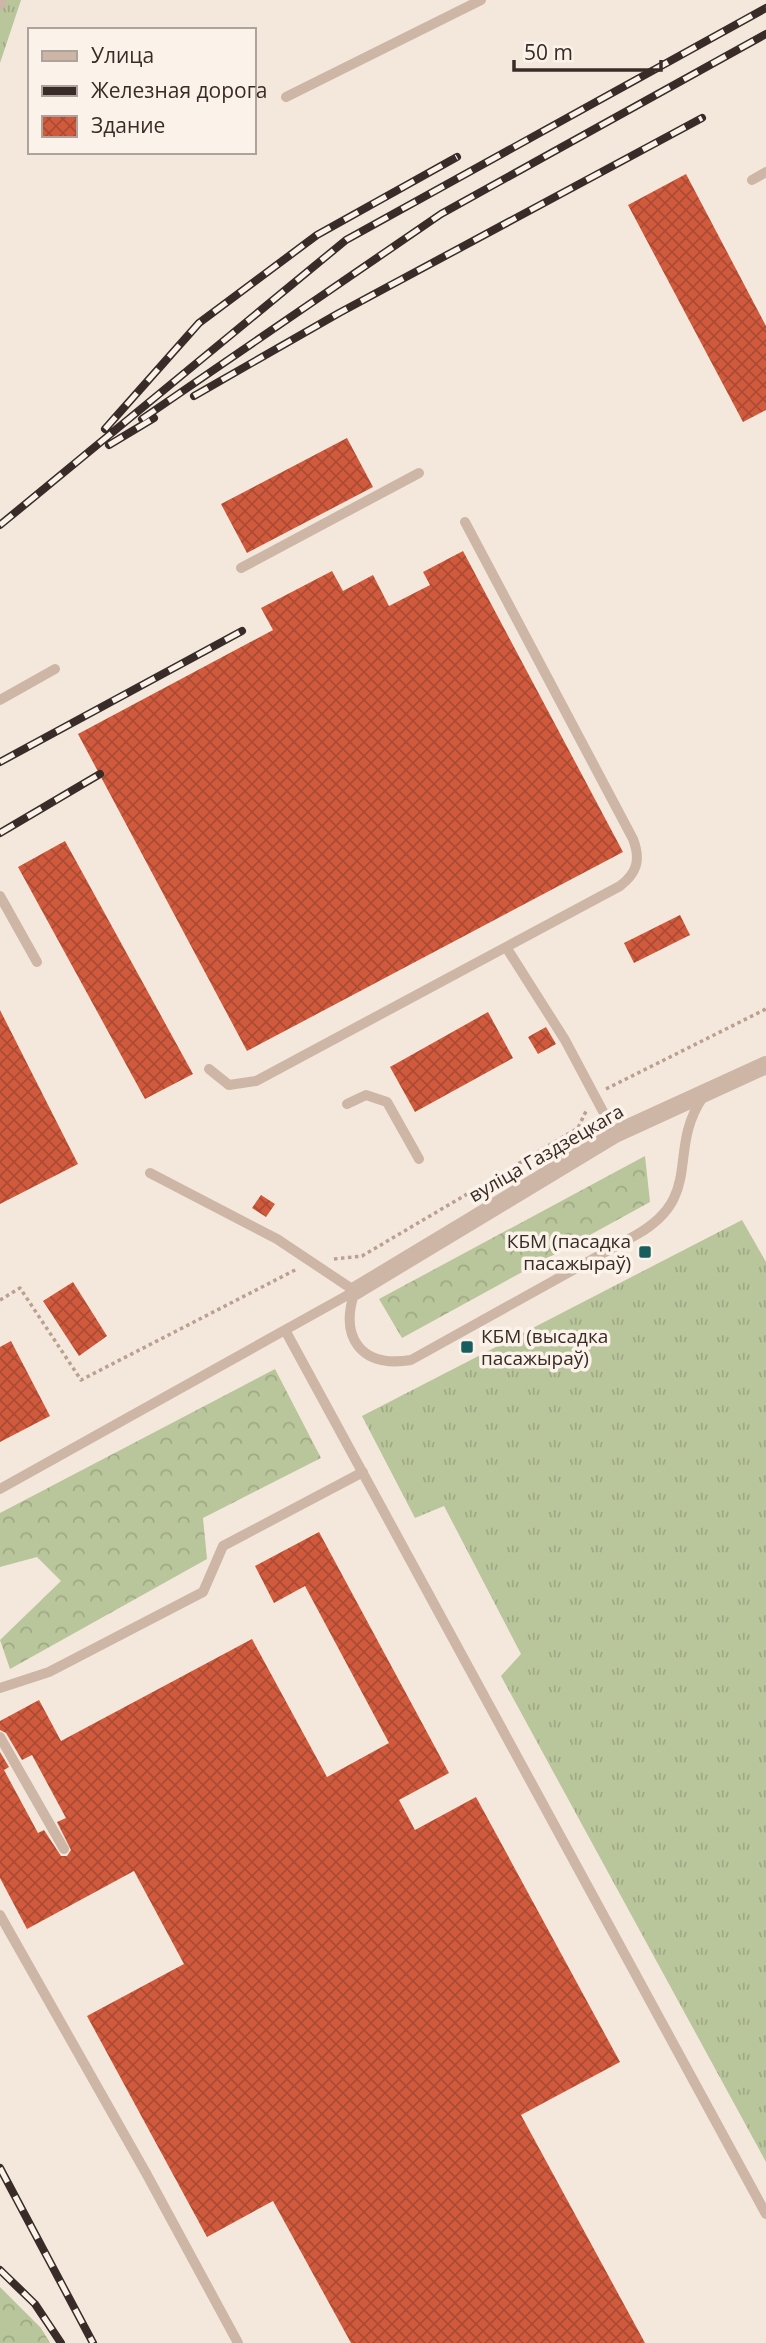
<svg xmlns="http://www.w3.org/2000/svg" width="766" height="2343" viewBox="0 0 766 2343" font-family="'Open Sans',sans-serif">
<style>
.grass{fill:url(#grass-tufts)}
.forest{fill:url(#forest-crowns)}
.building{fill:url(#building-cross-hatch)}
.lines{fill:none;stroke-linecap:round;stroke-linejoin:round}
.path{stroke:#baa090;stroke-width:3.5;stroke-dasharray:3.5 3.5;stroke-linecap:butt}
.lane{stroke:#ceb6a6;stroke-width:10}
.street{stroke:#ceb6a6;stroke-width:18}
.rail-casing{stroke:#392c28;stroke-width:8}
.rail{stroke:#fbf2e9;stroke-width:5;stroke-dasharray:16;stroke-linecap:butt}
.poi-dot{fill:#195e5f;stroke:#fbf2e9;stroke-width:2.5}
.labels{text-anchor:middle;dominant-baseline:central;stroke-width:7;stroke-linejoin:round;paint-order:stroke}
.street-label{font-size:19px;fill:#392c28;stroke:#fbf2e9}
.poi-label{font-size:19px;fill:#392c28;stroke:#fbf2e9;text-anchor:end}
</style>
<defs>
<pattern id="grass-tufts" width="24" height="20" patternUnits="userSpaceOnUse" patternTransform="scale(1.75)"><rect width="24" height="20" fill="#b9c59a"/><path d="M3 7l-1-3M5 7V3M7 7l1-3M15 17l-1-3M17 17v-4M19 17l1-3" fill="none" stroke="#a0a985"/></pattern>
<pattern id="forest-crowns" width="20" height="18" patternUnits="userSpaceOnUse" patternTransform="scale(1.75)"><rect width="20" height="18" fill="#b9c59a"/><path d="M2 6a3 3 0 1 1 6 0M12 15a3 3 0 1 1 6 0" fill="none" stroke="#a0a985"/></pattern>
<pattern id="building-cross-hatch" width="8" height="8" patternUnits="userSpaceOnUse" patternTransform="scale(1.75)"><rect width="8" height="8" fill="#d15a3d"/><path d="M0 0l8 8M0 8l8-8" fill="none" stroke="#ab4b33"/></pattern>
</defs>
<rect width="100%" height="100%" fill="#f4e8dc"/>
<path class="grass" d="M0,0h21l-21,63z
M742,1220l24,42v900l-265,-486 20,-22 -77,-148 -29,12 -53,-102z"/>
<path class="forest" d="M645,1156l5,46 -248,136 -23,-39z
M275,1369l46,89 -118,60 4,41 -197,110 -10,-29 61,-59 -24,-24 -37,10v-54z
M0,2287l41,41 9,15h-50z"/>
<path class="building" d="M686,174l80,152v84l-23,12 -115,-217z
M347,438l26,49 -126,66 -26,-49z
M463,551l160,301 -376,199 -169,-317 195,-104 -12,-22 71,-37 11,20 30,-16 16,31 41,-21 -7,-13z
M65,841l128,233 -48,25 -127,-232z
M680,915l10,20 -56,28 -10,-20z
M0,1010l78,154 -78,40z
M488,1012l25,46 -98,54 -25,-45z
M546,1027l10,17 -18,10 -10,-17z
M261,1195l14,9 -9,13 -14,-9z
M73,1282l34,54 -28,20 -36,-55z
M11,1341l39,75 -50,26v-95z
M319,1532l130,241 -50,27 16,30 61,-33 144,265 -99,53 124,228h-294l-78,-142 -66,36 -120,-221 97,-52 -50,-93 -107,58 -27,-51v-126l9,15 -5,3 34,63 6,-3 17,26h6l4,-6 -14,-28 9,-4 -34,-63 -10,5 -16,-27 -6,-3v-9l39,-21 22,41 191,-102 75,138 62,-34 -84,-157 -31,17 -19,-37z"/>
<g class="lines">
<path class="path" d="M606,1089l160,-80
M334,1259l28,-3 134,-79 82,-49 9,-19
M0,1300l20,-12 61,92 216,-111"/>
<path class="lane" d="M0,5l2,-5
M286,97l195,-97
M752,180l14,-8
M241,568l178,-95
M0,700l55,-31
M0,896l37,66
M506,947l59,93 50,94
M209,1069l20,16 27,-4 364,-195c17,-13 21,-26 13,-47l-168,-317
M347,1104l19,-9 21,7 32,57
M150,1173l127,66 78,52
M355,1291c-16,47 6,77 56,69l225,-125c69,-39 30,-84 67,-138
M285,1330l481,884
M0,1489l355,-198
M0,1688l49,-16 154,-80 20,-46 140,-74
M0,1737l64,112
M0,1915l146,258 92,170"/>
<path class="street" d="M355,1291l260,-157 151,-69"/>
<g class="rail-casing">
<path id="rail" d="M194,396l145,-83 363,-195
M142,419l299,-205 325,-180
M105,429l94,-106 118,-88 140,-78
M109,445l45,-27
M0,525l346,-285 420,-232
M0,762l242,-131
M0,833l100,-59
M0,2168l93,175
M0,2270l35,34 26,39"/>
</g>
<use href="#rail" class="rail"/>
</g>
<g class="poi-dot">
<rect x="638" y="1245" width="14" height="14" rx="3.5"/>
<rect x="460" y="1340" width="14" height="14" rx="3.5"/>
</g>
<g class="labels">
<g class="street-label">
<text transform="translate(546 1153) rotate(-30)">вуліца Газдзецкага</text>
</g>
<g class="poi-label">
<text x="631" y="1241">КБМ (пасадка<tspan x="631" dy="22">пасажыраў)</tspan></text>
<text x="481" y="1336" text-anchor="start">КБМ (высадка<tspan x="481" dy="22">пасажыраў)</tspan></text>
</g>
</g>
<rect x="28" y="28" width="228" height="126" fill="#fbf2e9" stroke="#ada39c" stroke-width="2"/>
<rect x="42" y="51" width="35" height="10" fill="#ceb6a6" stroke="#ada39c" stroke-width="2"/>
<text x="91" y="63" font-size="21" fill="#392c28">Улица</text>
<rect x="42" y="86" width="35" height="10" fill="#392c28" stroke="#ada39c" stroke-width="2"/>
<text x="91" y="98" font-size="21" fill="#392c28">Железная дорога</text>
<rect x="42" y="116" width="35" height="21" fill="url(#building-cross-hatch)" stroke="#ada39c" stroke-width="2"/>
<text x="91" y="133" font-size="21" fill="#392c28">Здание</text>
<path d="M514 60v10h147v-10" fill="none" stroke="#392c28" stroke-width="3.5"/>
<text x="524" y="60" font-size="21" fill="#392c28" stroke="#fbf2e9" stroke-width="5" paint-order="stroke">50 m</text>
</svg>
